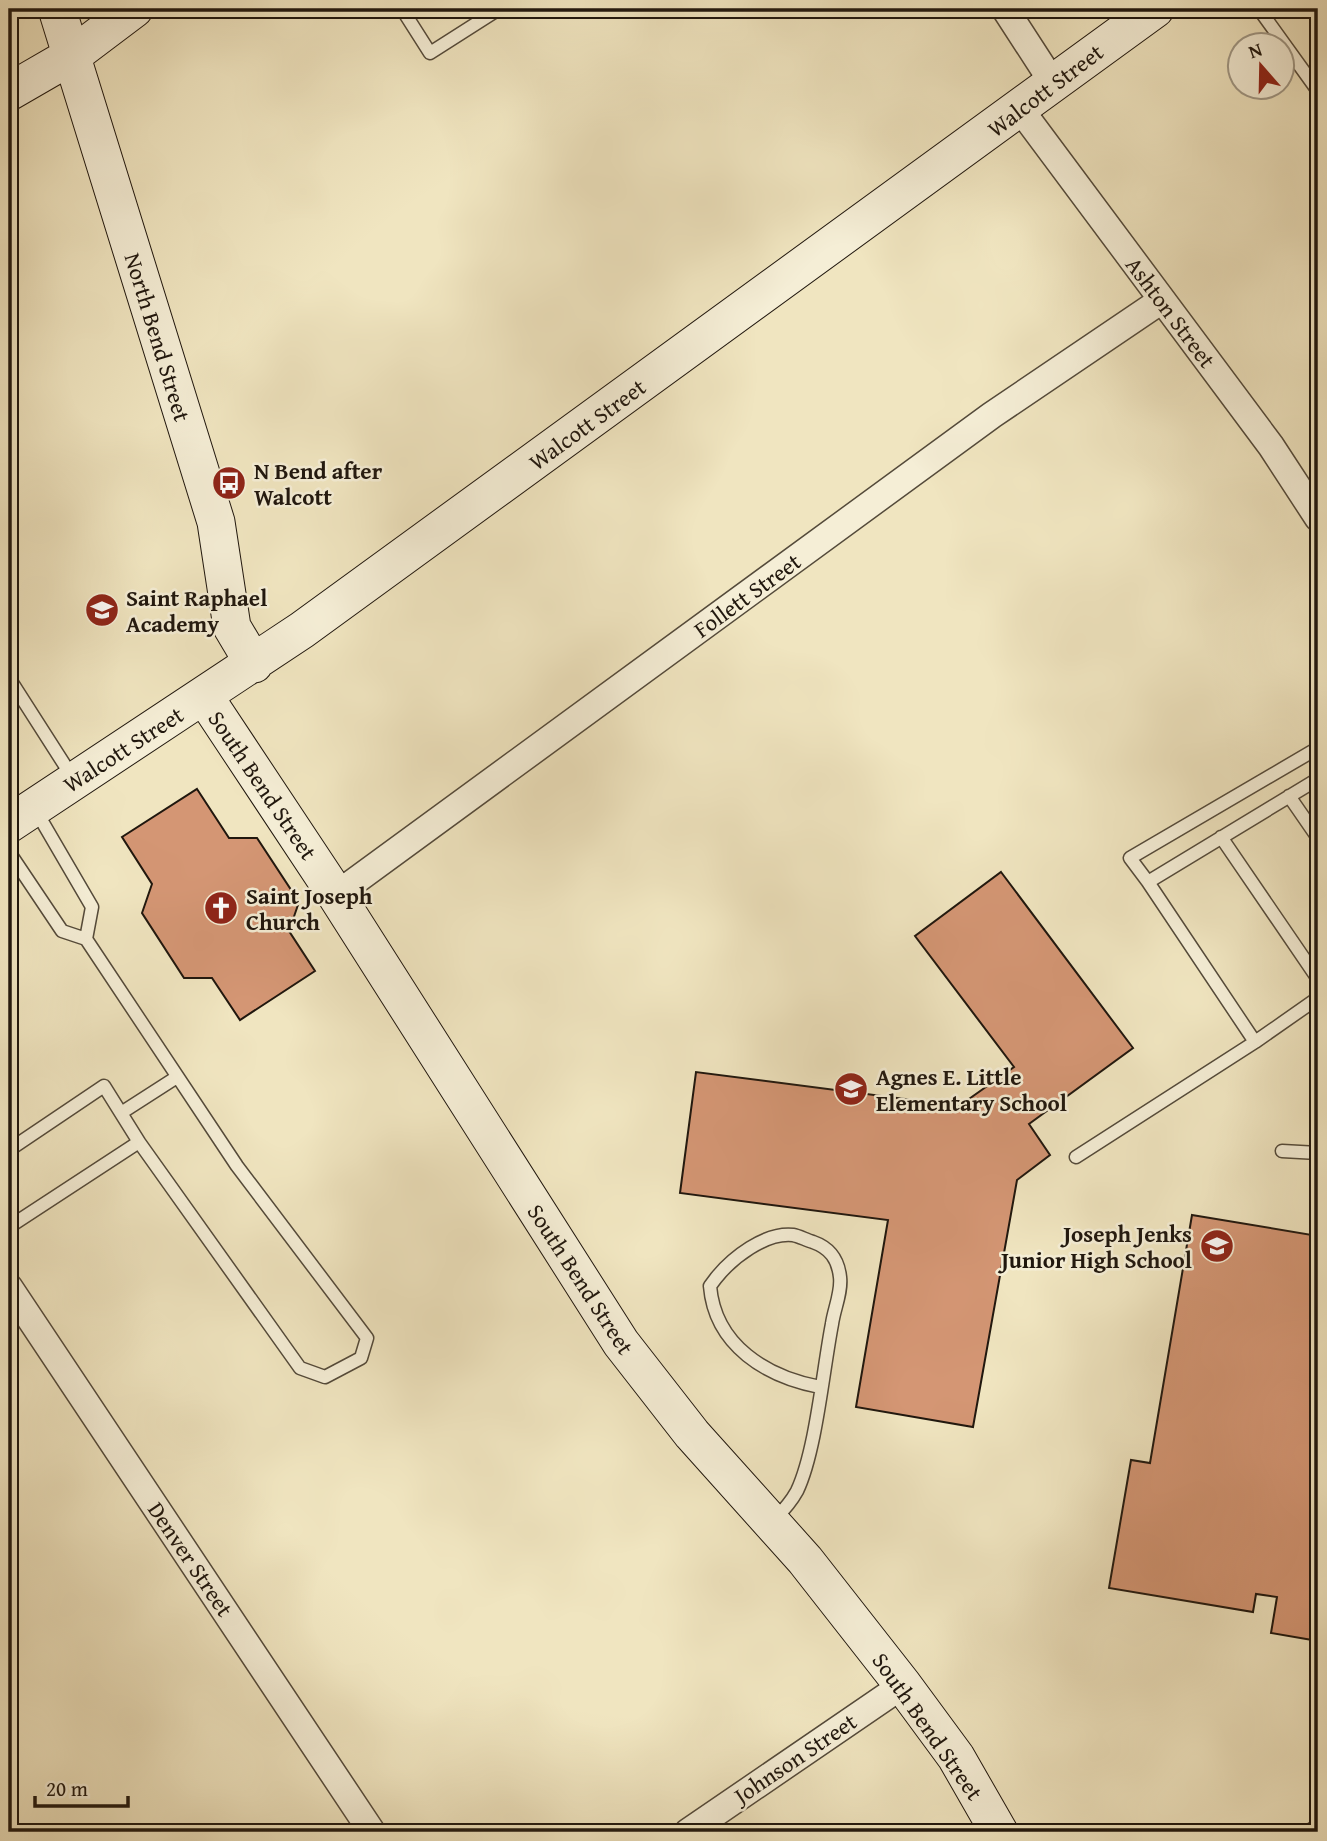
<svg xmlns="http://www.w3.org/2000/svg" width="1327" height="1841" viewBox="0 0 1327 1841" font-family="'Gentium Book Plus',serif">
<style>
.building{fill:#d49674;stroke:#20170e;stroke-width:2}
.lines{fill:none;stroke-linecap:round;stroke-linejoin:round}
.lane-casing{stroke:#544a3a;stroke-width:15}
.street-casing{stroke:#544a3a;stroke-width:29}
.secondary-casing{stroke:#20170e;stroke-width:39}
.lane{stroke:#f5eed6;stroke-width:12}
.street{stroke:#f5eed6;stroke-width:26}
.secondary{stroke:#f5eed6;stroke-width:37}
.labels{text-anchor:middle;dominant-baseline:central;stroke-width:5;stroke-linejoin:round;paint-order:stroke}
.street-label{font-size:23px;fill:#20170e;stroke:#f5eed6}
.poi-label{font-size:23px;font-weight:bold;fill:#20170e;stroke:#f5eed6;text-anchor:start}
</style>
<rect width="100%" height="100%" fill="#f0e5c0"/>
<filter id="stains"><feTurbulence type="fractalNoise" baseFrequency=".00286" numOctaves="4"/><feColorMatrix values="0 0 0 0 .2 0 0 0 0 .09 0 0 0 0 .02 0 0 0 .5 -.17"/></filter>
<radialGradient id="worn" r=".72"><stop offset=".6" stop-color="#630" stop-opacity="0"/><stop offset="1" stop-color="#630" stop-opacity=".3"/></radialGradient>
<path class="building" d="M197,789l32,49h28l42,64 -10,29 26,40 -75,49 -28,-42h-28l-42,-65 10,-29 -30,-47z
M1001,872l132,176 -104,76 21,31 -33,25 -44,247 -117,-20 32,-187 -208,-27 16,-121 263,34 55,-39 -99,-131z
M1192,1215l126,21v405l-47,-8 6,-36 -21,-3 -3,18 -144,-24 22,-128 19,3z"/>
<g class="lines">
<g class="lane-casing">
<path id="lane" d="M402,9l28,44 69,-44
M1259,9l59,82
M9,678l64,100
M1318,779l-170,103 107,160 63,-44
M1289,796l29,42
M1221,837l97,142
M9,852l53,79 24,8
M1148,882l-18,-24 188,-110
M121,1113l56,-36
M9,1150l95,-64 35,56
M1282,1151l36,2
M1076,1157l179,-115
M9,1227l130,-85 161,226 25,9 36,-19 6,-20 -130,-172 -151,-227 6,-32 -56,-96
M774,1520c9,-9 17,-18 23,-29 19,-40 26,-121 35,-167 2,-15 10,-32 8,-47 -2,-18 -10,-29 -27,-35 -7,-2 -14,-6 -20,-7 -28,-3 -61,23 -77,43l-6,8c5,60 57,91 110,101
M1307,1832l11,-7"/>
</g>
<g class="street-casing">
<path id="street" d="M1005,9l48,74
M1020,109l251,337 47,72
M336,895l656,-480 170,-115
M9,1287l363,545
M688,1832l215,-147"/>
</g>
<g class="secondary-casing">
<path id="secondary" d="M57,9l159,513 16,105 22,37
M9,92l64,-37 61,-46
M204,696l132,199 285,448 71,91 113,126 98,125 53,72 43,75
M9,824l293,-194 853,-621"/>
</g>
<use href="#lane" class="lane"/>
<use href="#street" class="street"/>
<use href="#secondary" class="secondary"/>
</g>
<defs>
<g id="bus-disc" transform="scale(1.75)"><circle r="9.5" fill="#8f2418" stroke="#f5eed6"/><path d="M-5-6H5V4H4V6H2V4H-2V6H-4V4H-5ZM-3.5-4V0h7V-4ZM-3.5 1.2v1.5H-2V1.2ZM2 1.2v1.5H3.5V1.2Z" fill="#fff"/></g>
<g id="school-disc" transform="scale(1.75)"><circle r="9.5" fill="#8f2418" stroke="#f5eed6"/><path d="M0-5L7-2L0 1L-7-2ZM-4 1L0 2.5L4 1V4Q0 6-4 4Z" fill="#fff"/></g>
<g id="church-disc" transform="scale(1.75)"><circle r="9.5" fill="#8f2418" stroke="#f5eed6"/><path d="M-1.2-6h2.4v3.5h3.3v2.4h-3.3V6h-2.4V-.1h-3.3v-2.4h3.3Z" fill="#fff"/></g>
</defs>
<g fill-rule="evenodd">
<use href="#bus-disc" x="229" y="483"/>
<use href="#school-disc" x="102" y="610"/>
<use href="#church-disc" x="221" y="908"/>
<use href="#school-disc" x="851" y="1089"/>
<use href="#school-disc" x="1217" y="1246"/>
</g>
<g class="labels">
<g class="street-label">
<text transform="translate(1045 90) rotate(-37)">Walcott Street</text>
<text transform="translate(1171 312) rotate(53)">Ashton Street</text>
<text transform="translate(158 337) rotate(73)">North Bend Street</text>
<text transform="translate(587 424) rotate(-36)">Walcott Street</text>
<text transform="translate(747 595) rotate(-36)">Follett Street</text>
<text transform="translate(123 749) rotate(-33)">Walcott Street</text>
<text transform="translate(263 785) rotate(56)">South Bend Street</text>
<text transform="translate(581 1279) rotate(57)">South Bend Street</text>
<text transform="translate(191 1559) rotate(56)">Denver Street</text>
<text transform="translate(928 1726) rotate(55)">South Bend Street</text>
<text transform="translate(795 1758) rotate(-34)">Johnson Street</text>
</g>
<g class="poi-label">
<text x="254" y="470">N Bend after<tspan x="254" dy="26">Walcott</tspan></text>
<text x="126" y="597">Saint Raphael<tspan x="126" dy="26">Academy</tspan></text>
<text x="246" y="895">Saint Joseph<tspan x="246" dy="26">Church</tspan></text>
<text x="876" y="1076">Agnes E. Little<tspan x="876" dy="26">Elementary School</tspan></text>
<text x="1192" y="1233" text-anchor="end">Joseph Jenks<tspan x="1192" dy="26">Junior High School</tspan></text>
</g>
</g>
<rect width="1327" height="1841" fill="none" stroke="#f0e5c0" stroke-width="35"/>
<rect x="10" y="10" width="1306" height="1820" fill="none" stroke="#20170e" stroke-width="3.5"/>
<rect x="18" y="18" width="1292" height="1806" fill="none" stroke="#20170e" stroke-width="2"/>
<g transform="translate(1261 66) rotate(340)"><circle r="33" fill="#f5eed6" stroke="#a09886" stroke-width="2"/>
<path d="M0-5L12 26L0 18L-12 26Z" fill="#8f2418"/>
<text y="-10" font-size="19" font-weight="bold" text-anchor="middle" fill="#20170e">N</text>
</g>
<path d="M35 1796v10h93v-10" fill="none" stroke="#20170e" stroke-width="3.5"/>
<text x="46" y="1796" font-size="21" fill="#20170e" stroke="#f5eed6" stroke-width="5" paint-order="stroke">20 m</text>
<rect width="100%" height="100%" filter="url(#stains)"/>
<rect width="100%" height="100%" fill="url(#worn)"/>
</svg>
